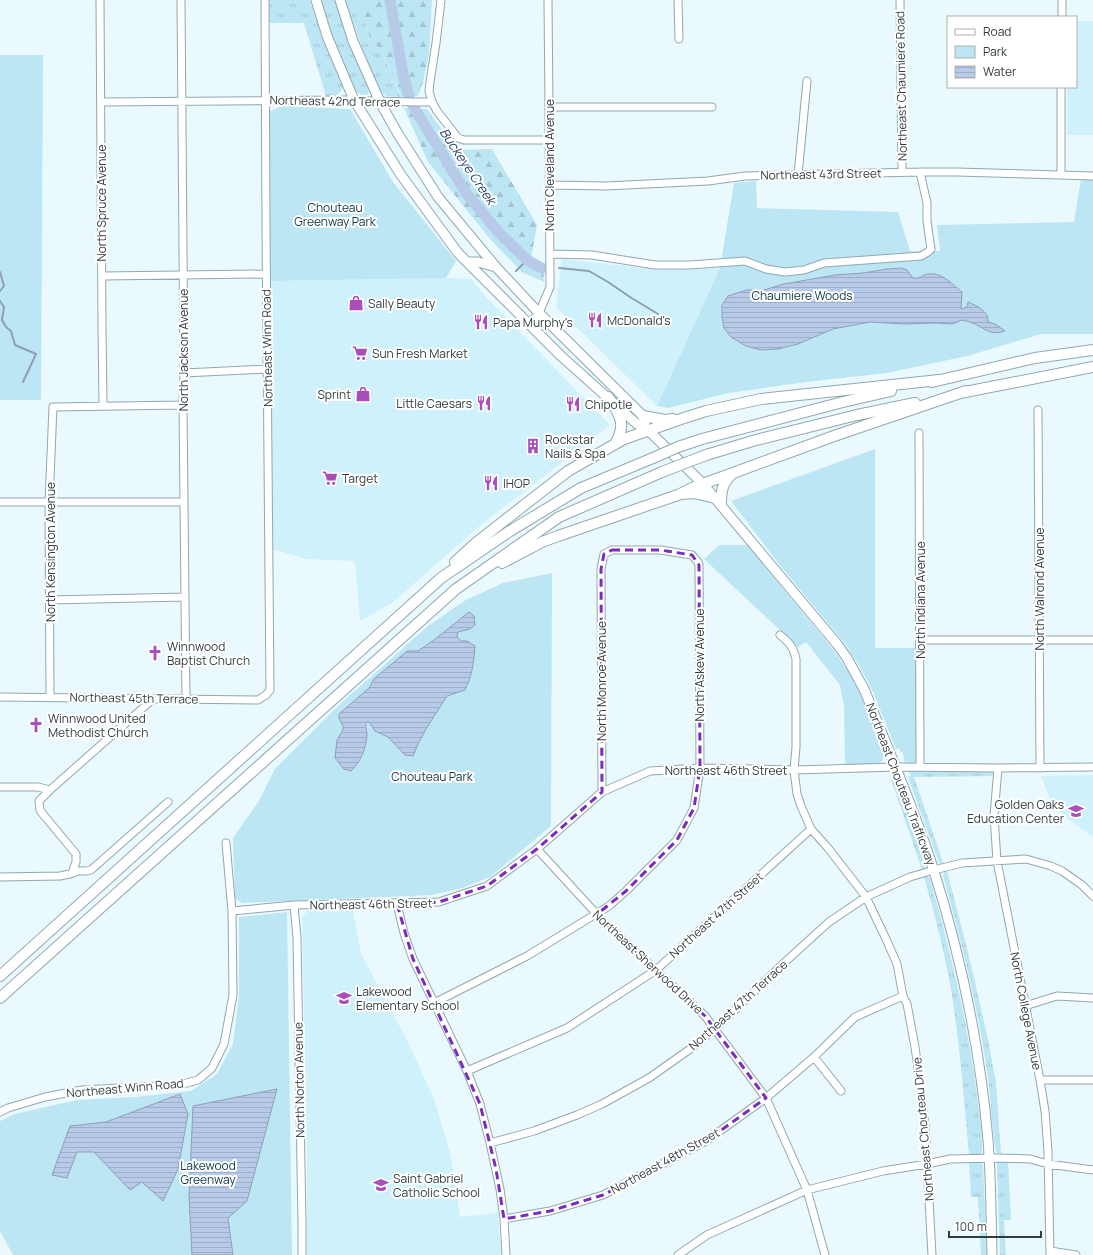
<svg xmlns="http://www.w3.org/2000/svg" width="1093" height="1255" viewBox="0 0 1093 1255" font-family="Manrope,sans-serif">
<style>
.built{fill:#cef1fc}
.grass{fill:url(#grass-tufts)}
.forest{fill:url(#forest-firs)}
.park{fill:#bce6f3}
.water{fill:url(#water-rules);stroke:#8f9fb5}
.lines{fill:none;stroke-linecap:round;stroke-linejoin:round}
.stream{stroke:#8f9fb5;stroke-width:2}
.river{stroke:#b7cae8;stroke-width:11}
.minor-casing{stroke:#90a8b0;stroke-width:9}
.major-casing{stroke:#90a8b0;stroke-width:11}
.highway-casing{stroke:#90a8b0;stroke-width:12}
.minor{stroke:#fff;stroke-width:7}
.major{stroke:#fff;stroke-width:9}
.highway{stroke:#fff;stroke-width:10}
.highway-bridge-casing{stroke:#90a8b0;stroke-width:12;stroke-linecap:butt}
.highway-bridge{stroke:#fff;stroke-width:10}
.marked{fill:none;stroke:#7b2cbf;stroke-width:3;stroke-dasharray:8 5;stroke-linejoin:round}
.labels{text-anchor:middle;dominant-baseline:central;stroke-width:4;stroke-linejoin:round;paint-order:stroke}
.street-label{font-size:12px;fill:#323c3f;stroke:#fff}
.park-label{font-size:12px;fill:#113742;stroke:#fff}
.poi-label{font-size:12px;fill:#323c3f;stroke:#fff;text-anchor:start}
.water-label{font-size:13px;font-style:italic;fill:#253e66;stroke:#fff}
</style>
<defs>
<pattern id="grass-tufts" width="24" height="20" patternUnits="userSpaceOnUse"><rect width="24" height="20" fill="#bce6f3"/><path d="M3 7l-1-3M5 7V3M7 7l1-3M15 17l-1-3M17 17v-4M19 17l1-3" fill="none" stroke="#a2c6d1"/></pattern>
<pattern id="forest-firs" width="22" height="20" patternUnits="userSpaceOnUse"><rect width="22" height="20" fill="#bce6f3"/><path d="M5 1l3.5 6h-7zM16 11l3.5 6h-7z" fill="#a2c6d1"/></pattern>
<pattern id="water-rules" width="6" height="5" patternUnits="userSpaceOnUse"><rect width="6" height="5" fill="#b7cae8"/><path d="M0 2.5h6" fill="none" stroke="#9eaec8"/></pattern>
</defs>
<rect width="100%" height="100%" fill="#eaf9fe"/>
<path class="built" d="M1076,21h17v114h-26v-48h9z
M562,259l99,11 59,-2 -63,138 -101,-99z
M446,278l25,1 16,19 123,127 -128,99 -90,79 -32,18 -5,-60 -49,-2 -33,-10 -3,-268z
M1093,775v62l-28,-20 -13,-12 -11,-29z
M309,909l44,2 8,43 47,88 26,57 17,57 9,61 38,-4 3,42h-194v-101l-5,-237z"/>
<path class="grass" d="M268,0h42l16,48 16,37v5l-5,5 -11,1 -22,-73h-36z
M320,0h16l33,86v6l-2,3h-6l-7,-6 -22,-51z
M345,0h16l9,40 11,10 20,47 -15,-1 -5,-4 -17,-39z
M912,771h78l4,2v3l-80,1 30,88 -5,-2 -31,-86 3,-1 -2,-4z
M891,779l3,1 17,41 14,44v4l-3,1z
M947,871l20,77 21,91 8,44 5,72h-2l-3,-4c-5,-27 -5,-54 -9,-81 -10,-66 -26,-130 -44,-194l1,-4z
M927,876l3,3c20,71 38,143 47,217 2,18 6,38 5,57l-3,2h-10c-5,-55 -9,-111 -18,-166 -7,-38 -16,-75 -27,-112z
M1000,1161l8,1 3,58h-7l2,35h-6l-3,-89v-3z
M969,1162h12l2,3 4,90h-6l-3,-58h-7z"/>
<path class="forest" d="M361,0h71l-3,54 -6,28 -5,14h-17l-20,-46 -11,-10z
M404,108l23,1 29,41 36,-1 45,76 -6,33 12,6 1,18 -22,-10 -32,-33 -62,-77z"/>
<path class="park" d="M0,55h43l-2,345h-41z
M282,106l68,3 43,73 63,79 -10,17 -176,3v-170z
M1081,179h12v155h-52l-74,22 -80,17 -81,9 -77,11 -61,15 -11,-2 63,-138 14,-85 22,-2 1,27 141,4 12,39h30l-3,-26 137,-3z
M875,449v199h43v112l-5,4h-8l-2,-11 -3,-2 -1,-3 -3,1 -23,-57 -12,-23 -15,-24 -64,-77 -51,-67z
M719,545h28l85,103 16,23 9,16 10,22 17,44c0,6 -1,9 -7,11l-32,1 -1,-59 -4,-21 -34,-43 -8,5 -94,-88z
M552,573l-1,253 -61,51 -28,11 -30,7 -190,8 -7,-5 -2,-60 26,-37 16,-32 64,-64 89,-79 36,-25 39,-18z
M287,912l5,343h-279l-13,-24v-110l15,-7 62,-14 58,-3 56,-6 26,-17 16,-30 6,-47v-80z"/>
<path class="water" d="M901,268l6,2 6,8c9,1 8,-3 15,-4 14,-2 24,10 34,18l-1,17 6,-2 1,-5c9,4 21,9 20,20l7,2 10,7c-15,5 -19,-2 -30,-7 -4,-2 -9,-3 -13,-4l-10,4 -16,-1 -31,1 -35,-2 -37,7 -35,15 -20,5 -17,1 -15,-4 -15,-9 -7,-9 -2,-11v-12l6,-9 9,-3 10,-3h17l20,-6 51,-9 28,-2 24,-4z
M469,612l5,4 1,9 -5,4 -12,3 -1,5 4,4h6l8,5c-1,16 -3,30 -10,44l-18,6 -21,33 -8,15 -5,12 -8,-1 -17,-18 -13,-6 -6,-9h-3c-1,5 1,9 1,13 -1,13 -6,27 -16,36l-7,-2 -9,-11 2,-18 6,-10v-4l-4,-8v-4l30,-26 5,-9 33,-28h11l16,-11z
M277,1089l-30,112 -19,17 5,37h-41l-3,-58 4,-91z
M180,1094l8,20 -10,55 -15,32 -21,-19 -12,8 -36,-38h-17l-10,26 -15,-3 18,-49 36,-4z"/>
<g class="lines">
<path class="stream" d="M559,268l30,3 19,11 22,15 28,17
M516,271l11,-11
M0,272l4,14 -4,5
M0,301l4,6 -2,13 4,7 5,4 4,14 21,9 -13,28"/>
<path class="river" d="M390,0l13,74 6,23
M413,106l53,87 34,41 27,26 15,8"/>
<g class="minor-casing">
<path id="minor" d="M100,0l2,328 1,78
M181,0l3,373 -1,32 3,294
M441,0l-5,43 -6,39 -1,9 3,11 5,9 21,27 6,2h86
M678,0l1,39
M900,0l2,172
M1062,17v-17
M101,102l244,-2c29,1 58,2 87,2
M549,107h163
M798,175l9,-94
M1061,175v-88
M550,185l56,1 102,-5 37,-5 175,-4h37l136,4
M550,254l42,1 63,10h35l55,-4 21,8 19,3 19,-2 20,-7 97,-7 7,-4 3,-3 -4,-28v-18l-7,-31
M102,276l164,-2
M529,324l10,-11 11,-26 -1,-180 -1,-107
M184,373l84,-4
M1038,410l2,358
M919,433l1,334
M0,502h184
M50,600l135,-3
M780,635c9,7 14,13 16,24v88l-2,23 3,24 4,12 10,23 17,19 38,49 20,42 11,25 6,32 4,8 8,43 6,43 4,36 7,129
M920,640h173
M0,697l258,3 8,-5 4,-5 -4,-461 -1,-229
M50,697l-1,-195 4,-95 130,-2
M998,768l-4,48 3,45 43,219 5,31 3,41 2,103
M0,787h38l12,3
M537,849l66,72 102,95 61,82 41,92 18,65
M72,873l4,-11v-8l-34,-41 -2,-3 -1,-9 11,-11 103,-91
M0,877l60,-1 10,-2 8,-3h9l4,-1 77,-68
M397,904l7,29 9,26 54,112 13,33 10,39 10,46 4,30 2,36
M294,905l3,33 5,285v32
M232,911l62,-6 145,-3 48,-16 50,-37 65,-57 48,-21 50,-3 94,2 102,-3 102,1 95,-1
M434,1003l93,-47 82,-50 17,-15 51,-51 17,-32 6,-40 -1,-203 -1,-3 -6,-7 -32,-5h-48l-8,4 -3,15 1,223
M1025,1006l32,-10 36,2
M814,1057l27,34
M467,1071l100,-43 89,-58 155,-141
M1040,1080h53
M0,1112l8,-4 37,-11 37,-7 97,-5 19,-5 14,-12 12,-24 9,-49 -1,-84 -6,-68
M490,1143l44,-12 43,-16 25,-11 47,-26 44,-31 23,-19 69,-66 44,-40 37,-25 44,-20 24,-7 28,-7 64,-4 25,7 11,5 20,14 11,11
M504,1219l46,-8 53,-16 103,-54 60,-43 48,-41 41,-40 48,-21
M1050,1251l26,4
M678,1255l29,-20 100,-45 76,-19 44,-7 23,-5 48,-1 32,1 18,5 45,6"/>
</g>
<g class="major-casing">
<path id="major" d="M316,0l11,36 27,64 47,75 57,78 103,103 76,68 11,6 55,54 134,160 10,14 18,33c23,59 49,117 68,177 28,88 47,181 55,272 3,38 3,77 4,115
M340,0l13,41 27,61 18,32 40,63 58,70 43,46 104,103 2,7
M468,262h10l18,5"/>
</g>
<g class="highway-casing">
<path id="highway" d="M932,382l103,-24 58,-8
M960,393l133,-26
M608,397c12,18 19,27 7,47
M643,416l22,4 8,-1
M702,439l141,-37 48,-11
M706,455l50,-15 101,-25 58,-12
M682,494l12,-1 21,5
M721,504c0,-12 1,-21 11,-30
M455,562l22,-20 91,-71 56,-32 57,-20 25,-8 55,-12 178,-19
M502,563l40,-21 16,-6 120,-41 14,-7 142,-52 132,-45
M0,976l441,-398 69,-47 71,-43 72,-30
M0,998l456,-409 103,-72 103,-45"/>
</g>
<use href="#minor" class="minor"/>
<use href="#major" class="major"/>
<use href="#highway" class="highway"/>
<g class="highway-bridge-casing">
<path id="highway-bridge" d="M653,458l25,-11 24,-8
M662,472l44,-17"/>
</g>
<use href="#highway-bridge" class="highway-bridge"/>
</g>
<path class="marked" d="M612,550h48l32,5 7,10 1,203 -6,40 -17,32 -51,51 -30,24 109,101 61,82 -60,43 -103,54 -53,16 -46,8 -8,-50 -16,-65 -67,-145 -16,-55 42,-2 48,-16 50,-37 65,-57 -1,-223 3,-15z"/>
<defs>
<g id="shop-bare" transform="scale(1.2)"><path d="M-5-2.5h2.3a2.7 3.5 0 0 1 5.4 0H5L5.5 6h-11ZM-1.5-2.5h3a1.5 2.3 0 0 0-3 0Z" fill="#aa4eb9" stroke="#fff" stroke-width="2.5" paint-order="stroke"/></g>
<g id="restaurant-bare" transform="scale(1.2)"><path d="M-5-6h1v4h1v-4h1v4h1v-4h1v5L-1.5 .5V6h-2V.5L-5-1ZM5-6V6H3V1.5H1.5Q1.5-4 5-6Z" fill="#aa4eb9" stroke="#fff" stroke-width="2.5" paint-order="stroke"/></g>
<g id="supermarket-bare" transform="scale(1.2)"><path d="M-6-5.5h2.5l.6 2H6L4.5 2H-2.5L-4.4-4H-6ZM-1.5 3.2a1.3 1.3 0 1 0 .1 0ZM3 3.2a1.3 1.3 0 1 0 .1 0Z" fill="#aa4eb9" stroke="#fff" stroke-width="2.5" paint-order="stroke"/></g>
<g id="building-bare" transform="scale(1.2)"><path d="M-4-6H4V6H1V3H-1V6H-4ZM-2.5-4.3h1.7v1.8h-1.7ZM.8-4.3h1.7v1.8H.8ZM-2.5-1h1.7V.8h-1.7ZM.8-1h1.7V.8H.8Z" fill="#aa4eb9" stroke="#fff" stroke-width="2.5" paint-order="stroke"/></g>
<g id="church-bare" transform="scale(1.2)"><path d="M-1.2-6h2.4v3.5h3.3v2.4h-3.3V6h-2.4V-.1h-3.3v-2.4h3.3Z" fill="#aa4eb9" stroke="#fff" stroke-width="2.5" paint-order="stroke"/></g>
<g id="school-bare" transform="scale(1.2)"><path d="M0-5L7-2L0 1L-7-2ZM-4 1L0 2.5L4 1V4Q0 6-4 4Z" fill="#aa4eb9" stroke="#fff" stroke-width="2.5" paint-order="stroke"/></g>
</defs>
<g fill-rule="evenodd">
<use href="#shop-bare" x="356" y="303"/>
<use href="#restaurant-bare" x="595" y="320"/>
<use href="#restaurant-bare" x="481" y="322"/>
<use href="#supermarket-bare" x="360" y="353"/>
<use href="#shop-bare" x="363" y="394"/>
<use href="#restaurant-bare" x="484" y="403"/>
<use href="#restaurant-bare" x="573" y="404"/>
<use href="#building-bare" x="533" y="446"/>
<use href="#supermarket-bare" x="330" y="478"/>
<use href="#restaurant-bare" x="491" y="483"/>
<use href="#church-bare" x="155" y="653"/>
<use href="#church-bare" x="36" y="725"/>
<use href="#school-bare" x="1076" y="811"/>
<use href="#school-bare" x="344" y="998"/>
<use href="#school-bare" x="381" y="1185"/>
</g>
<g class="labels">
<g class="street-label">
<text transform="translate(901 86) rotate(-91)">Northeast Chaumiere Road</text>
<text transform="translate(335 101) rotate(1)">Northeast 42nd Terrace</text>
<text transform="translate(549 165) rotate(-90)">North Cleveland Avenue</text>
<text transform="translate(821 174) rotate(-1)">Northeast 43rd Street</text>
<text transform="translate(101 203) rotate(-90)">North Spruce Avenue</text>
<text transform="translate(267 348) rotate(-91)">Northeast Winn Road</text>
<text transform="translate(183 350) rotate(-90)">North Jackson Avenue</text>
<text transform="translate(50 552) rotate(-90)">North Kensington Avenue</text>
<text transform="translate(1039 589) rotate(-90)">North Walrond Avenue</text>
<text transform="translate(920 600) rotate(-90)">North Indiana Avenue</text>
<text transform="translate(699 665) rotate(-90)">North Askew Avenue</text>
<text transform="translate(601 681) rotate(-90)">North Monroe Avenue</text>
<text transform="translate(134 698) rotate(1)">Northeast 45th Terrace</text>
<text x="726" y="770">Northeast 46th Street</text>
<text transform="translate(901 784) rotate(69)">Northeast Chouteau Trafficway</text>
<text transform="translate(371 904) rotate(-1)">Northeast 46th Street</text>
<text transform="translate(716 915) rotate(-42)">Northeast 47th Street</text>
<text transform="translate(648 962) rotate(43)">Northeast Sherwood Drive</text>
<text transform="translate(738 1005) rotate(-42)">Northeast 47th Terrace</text>
<text transform="translate(1026 1011) rotate(79)">North College Avenue</text>
<text transform="translate(299 1080) rotate(-91)">North Norton Avenue</text>
<text transform="translate(125 1088) rotate(-5)">Northeast Winn Road</text>
<text transform="translate(923 1129) rotate(-95)">Northeast Chouteau Drive</text>
<text transform="translate(665 1161) rotate(-29)">Northeast 48th Street</text>
</g>
<g class="park-label">
<text x="335" y="207">Chouteau<tspan x="335" dy="14">Greenway Park</tspan></text>
<text x="802" y="295">Chaumiere Woods</text>
<text x="432" y="776">Chouteau Park</text>
<text x="208" y="1165">Lakewood<tspan x="208" dy="14">Greenway</tspan></text>
</g>
<g class="poi-label">
<text x="368" y="303">Sally Beauty</text>
<text x="607" y="320">McDonald's</text>
<text x="493" y="322">Papa Murphy's</text>
<text x="372" y="353">Sun Fresh Market</text>
<text x="351" y="394" text-anchor="end">Sprint</text>
<text x="472" y="403" text-anchor="end">Little Caesars</text>
<text x="585" y="404">Chipotle</text>
<text x="545" y="439">Rockstar<tspan x="545" dy="14">Nails &amp; Spa</tspan></text>
<text x="342" y="478">Target</text>
<text x="503" y="483">IHOP</text>
<text x="167" y="646">Winnwood<tspan x="167" dy="14">Baptist Church</tspan></text>
<text x="48" y="718">Winnwood United<tspan x="48" dy="14">Methodist Church</tspan></text>
<text x="1064" y="804" text-anchor="end">Golden Oaks<tspan x="1064" dy="14">Education Center</tspan></text>
<text x="356" y="991">Lakewood<tspan x="356" dy="14">Elementary School</tspan></text>
<text x="393" y="1178">Saint Gabriel<tspan x="393" dy="14">Catholic School</tspan></text>
</g>
<g class="water-label">
<text transform="translate(468 166) rotate(56)">Buckeye Creek</text>
</g>
</g>
<rect x="947" y="16" width="130" height="72" fill="#ffffff" stroke="#adb1b2"/>
<rect x="955" y="29" width="20" height="6" fill="#ffffff" stroke="#adb1b2"/>
<text x="983" y="36" font-size="12" fill="#323c3f">Road</text>
<rect x="955" y="46" width="20" height="12" fill="#bce6f3" stroke="#adb1b2"/>
<text x="983" y="56" font-size="12" fill="#323c3f">Park</text>
<rect x="955" y="66" width="20" height="12" fill="url(#water-rules)" stroke="#adb1b2"/>
<text x="983" y="76" font-size="12" fill="#323c3f">Water</text>
<path d="M949 1231v6h92v-6" fill="none" stroke="#323c3f" stroke-width="2"/>
<text x="955" y="1231" font-size="12" fill="#323c3f" stroke="#ffffff" stroke-width="3" paint-order="stroke">100 m</text>
</svg>
